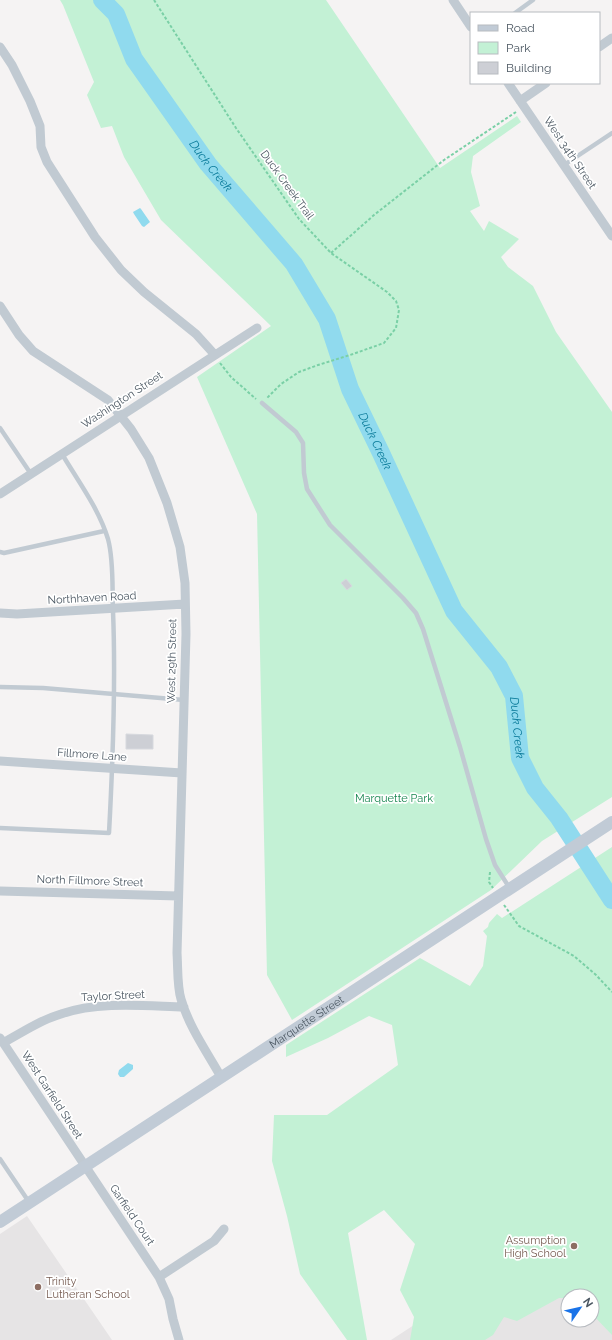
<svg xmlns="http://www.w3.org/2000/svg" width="612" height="1340" viewBox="0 0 612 1340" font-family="Raleway,sans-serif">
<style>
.education{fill:#e6e4e5;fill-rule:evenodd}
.green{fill:#c3f1d5}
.water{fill:#90daee}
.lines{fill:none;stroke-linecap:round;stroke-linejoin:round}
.river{stroke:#90daee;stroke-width:18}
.building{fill:#cdcfd5;stroke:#d7d9de}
.path{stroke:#7ad0a6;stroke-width:2;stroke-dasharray:3 2;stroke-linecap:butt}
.service{stroke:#c1cad2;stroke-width:4.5}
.minor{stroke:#c1cad2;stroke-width:9}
.secondary{stroke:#c1cbd6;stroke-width:12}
.education-dot{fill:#8d6e63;stroke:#fff;stroke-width:1.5}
.labels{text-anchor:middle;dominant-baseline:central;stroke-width:3.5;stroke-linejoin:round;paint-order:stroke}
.street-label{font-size:11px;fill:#4a5661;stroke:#fff}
.park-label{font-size:11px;fill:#17864f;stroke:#fff}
.education-label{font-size:11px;fill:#785e54;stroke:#fff;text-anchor:end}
.water-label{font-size:12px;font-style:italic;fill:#0c7c9b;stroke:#fff}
</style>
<rect width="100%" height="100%" fill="#f5f3f3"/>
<path class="education" d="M612,1196v144h-221zM568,1296h24v24h-24z
M27,1216l85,124h-112v-106z"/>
<path class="green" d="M60,0h266l114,168 77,-52 4,6 -48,34 -2,16 9,34 -10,5 14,20 5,-10 30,18 -18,18 7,10 25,19 23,46 56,80v385l-70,44 -51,49 -199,130 -25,-45 -10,-461 -60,-137 74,-51 -110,-106 -37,-63 -12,-31 -11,2 -14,-33 7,-13 -31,-77z
M612,847v488l-20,-21v-18h-24v2h-9l-42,23 -13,-4 -11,18 -8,5h-75l4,-23 -14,-27 15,-46 -31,-34 -36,23 19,107h-20l-47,-66 -13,-58 -15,-55 2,-46h53l71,-50 -6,-40 -23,-9 -41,22 -42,19v-12l134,-87 50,28 13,-20 4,-30 -4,-5 5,-4 1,-4 8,-9 5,4z"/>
<path class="water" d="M140,208l1,1 9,13 -6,5 -2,-1 -8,-12 -1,-2z
M128,1063l5,2v4l-9,8h-4l-2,-3 1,-4z"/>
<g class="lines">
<path class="river" id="s1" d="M102,0l14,14 18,45 74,105 86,100 33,55 23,70 31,64 73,158 45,56 15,29 6,62 15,30 24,30 53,82"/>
</g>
<path class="building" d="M346,579l6,7 -5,4 -6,-7z
M126,734l27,1v14h-27z"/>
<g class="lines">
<path class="path" d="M154,0l82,128 63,91 32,34 56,39 9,9 3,9 -3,18 -12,15 -31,11 -35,11 -19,7 -18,12 -14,14
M331,253l43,-38 70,-55 72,-48
M220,363l11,14 25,22
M490,872l-1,10 4,6
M504,905l15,21 55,30 22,19 16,17"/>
<path class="service" d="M515,13l18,-13
M564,165l48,-32
M262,403l34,29 7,11 1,30 3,16 23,36 73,73 13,15 7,16 37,118 26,92 9,26 14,22
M0,428l31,46
M0,552l4,1 100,-22
M0,687l43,1 141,12
M0,828l109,5c4,-74 7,-148 4,-222 -1,-22 1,-50 -5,-72 -9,-30 -30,-58 -46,-85
M0,1159l29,43"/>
<path class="minor" d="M453,0l18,27
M0,47l12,18 18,36 10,25 1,21 6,15 48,75 26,33 23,22 52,42 19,21
M599,47l13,-9
M508,83l104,153
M520,101l26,-18
M0,306l19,29 14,16 75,49 23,29 18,29 18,45 13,44 5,36 1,51 -9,319c1,14 0,33 4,46 8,28 26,53 40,78
M0,494l257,-166
M0,613l17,1 168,-10
M0,761l182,12
M0,891l178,5
M0,1038l159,239 10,22 4,20 6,21
M3,1043c19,-11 38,-23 58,-29 38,-13 84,-8 123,-7
M159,1277l55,-36 10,-12"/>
<path class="secondary" id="s2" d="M0,1222l612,-400"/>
</g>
<g class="education-dot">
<circle cx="574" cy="1246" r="4"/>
<circle cx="38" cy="1287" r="4"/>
</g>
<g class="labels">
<g class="street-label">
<text transform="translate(570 153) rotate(56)">West 34th Street</text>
<text transform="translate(287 185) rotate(54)">Duck Creek Trail</text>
<text transform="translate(122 400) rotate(-33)">Washington Street</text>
<text transform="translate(92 598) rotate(-3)">Northhaven Road</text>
<text transform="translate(172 661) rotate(-89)">West 29th Street</text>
<text transform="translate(92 755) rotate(4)">Fillmore Lane</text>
<text transform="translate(90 881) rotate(2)">North Fillmore Street</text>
<text transform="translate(113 996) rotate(-3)">Taylor Street</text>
<text stroke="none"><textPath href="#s2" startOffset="366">Marquette Street</textPath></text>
<text transform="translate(52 1095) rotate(57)">West Garfield Street</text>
<text transform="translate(132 1215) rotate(56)">Garfield Court</text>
</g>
<g class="park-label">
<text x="394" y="798">Marquette Park</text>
</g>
<g class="education-label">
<text x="566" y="1240">Assumption<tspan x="566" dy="13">High School</tspan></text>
<text x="46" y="1281" text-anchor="start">Trinity<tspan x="46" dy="13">Lutheran School</tspan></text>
</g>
<g class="water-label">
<text stroke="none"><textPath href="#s1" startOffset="200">Duck Creek</textPath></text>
<text stroke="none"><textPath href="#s1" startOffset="524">Duck Creek</textPath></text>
<text stroke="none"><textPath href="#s1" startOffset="848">Duck Creek</textPath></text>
</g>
</g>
<rect x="470" y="12" width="130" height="72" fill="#ffffff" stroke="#b7bbc0"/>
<rect x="478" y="25" width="20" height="6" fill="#c1cbd6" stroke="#b7bbc0"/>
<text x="506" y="32" font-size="12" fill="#4a5661">Road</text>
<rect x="478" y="42" width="20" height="12" fill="#c3f1d5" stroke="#b7bbc0"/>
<text x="506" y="52" font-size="12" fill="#4a5661">Park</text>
<rect x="478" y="62" width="20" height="12" fill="#cdcfd5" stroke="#b7bbc0"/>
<text x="506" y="72" font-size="12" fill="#4a5661">Building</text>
<g transform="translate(580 1308) rotate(56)"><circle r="19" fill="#ffffff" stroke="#b7bbc0"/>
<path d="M0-3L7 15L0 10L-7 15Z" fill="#1a73e8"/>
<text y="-6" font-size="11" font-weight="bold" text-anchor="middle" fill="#4a5661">N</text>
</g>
</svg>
